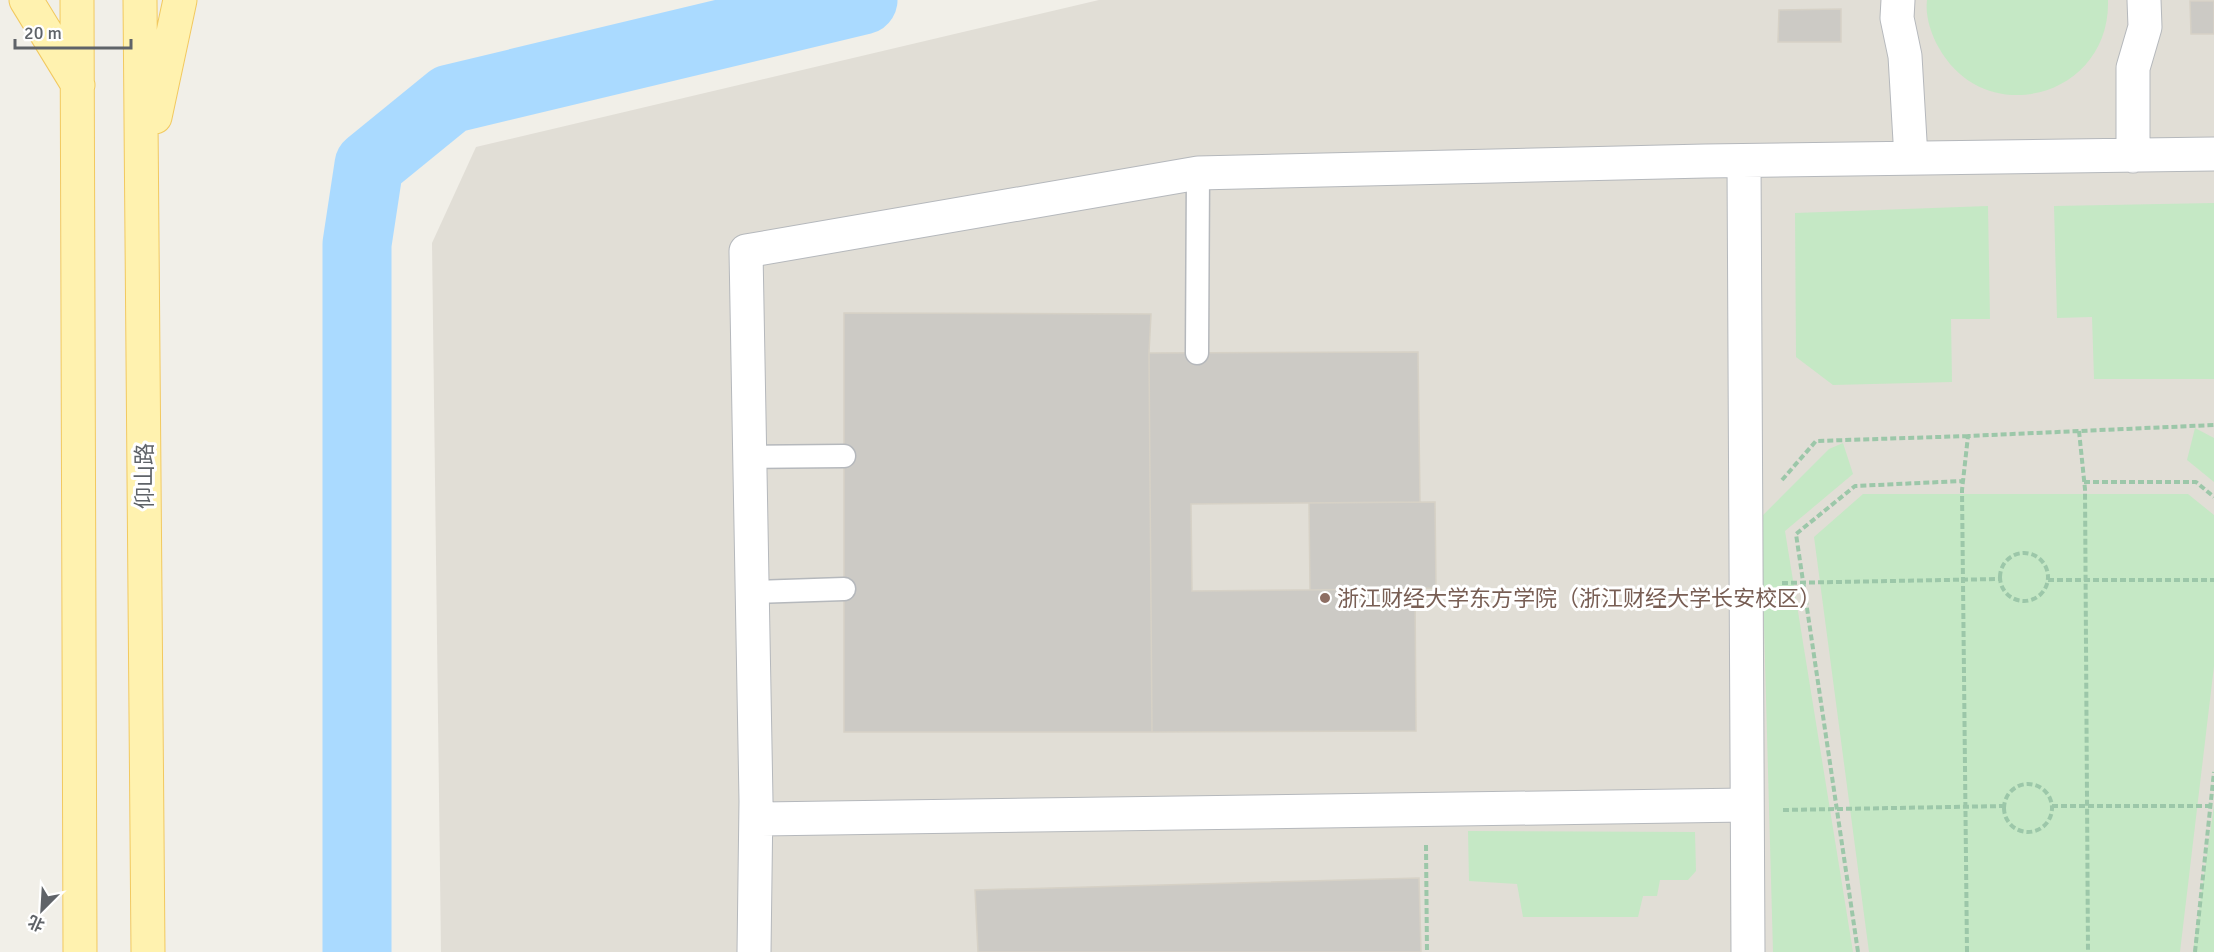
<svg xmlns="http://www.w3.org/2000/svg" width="2214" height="952" viewBox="0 0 2214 952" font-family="Signika,'Noto Sans SC',sans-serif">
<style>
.education{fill:#e1ded6}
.green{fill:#c5e8c5}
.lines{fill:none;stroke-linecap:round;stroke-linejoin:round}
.river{stroke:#aadaff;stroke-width:69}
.building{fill:#cccac5;stroke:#d6d1c6;stroke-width:1.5}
.lane-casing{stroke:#b5b8bc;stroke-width:25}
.street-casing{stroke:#b5b8bc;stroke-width:35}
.primary-casing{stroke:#f2c960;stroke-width:35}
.path{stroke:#9cc7a9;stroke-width:4;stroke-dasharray:6 3;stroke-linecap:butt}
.lane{stroke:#fff;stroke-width:22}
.street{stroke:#fff;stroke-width:33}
.primary{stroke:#fff2af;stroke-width:33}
.education-dot{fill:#8d6e63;stroke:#fff;stroke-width:2}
.labels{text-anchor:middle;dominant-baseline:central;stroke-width:6;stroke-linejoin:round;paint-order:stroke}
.street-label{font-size:22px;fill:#5f6368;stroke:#fff}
.education-label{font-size:22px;fill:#785e54;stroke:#fff;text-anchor:start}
</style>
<rect width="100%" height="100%" fill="#f1efe8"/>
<path class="education" d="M1099,0h1115v952h-1773l-9,-709 44,-96z"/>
<path class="green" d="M1927,0h181c3,96 -122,132 -169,48 -8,-14 -14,-32 -12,-48z
M2214,203v176h-120l-2,-62 -35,1 -3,-112z
M1988,206l2,113h-39l1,63 -119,3 -37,-28 -1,-144z
M2195,428l19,10v44l-27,-22z
M1843,443l10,31 -68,57 68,421h-80l-12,-435 68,-68z
M1863,494h325l26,21v151l-34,286h-311l-55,-415z
M2214,805v147h-21z
M1468,831l227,1 1,39 -8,9h-28l-3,16h-14l-5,21h-115l-6,-33 -48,-3z"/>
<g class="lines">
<path class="river" d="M357,952v-708l12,-79 81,-66 413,-99"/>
</g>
<path class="building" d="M2190,1h24v33h-23z
M1841,9v33h-63l1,-32z
M844,313l307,1 -2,39 3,379h-308z
M1418,352l2,150 -229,2 1,87 223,-2 1,142 -264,1 -3,-379z
M1435,502l1,86 -126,2 -1,-87z
M1419,878l2,74h-443l-3,-62z"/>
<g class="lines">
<g class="lane-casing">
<path id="lane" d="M1197,353l1,-180
M750,457l94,-1
M753,592l91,-3"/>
</g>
<g class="street-casing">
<path id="street" d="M1898,0l-1,18 8,38 6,102
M2133,156v-88l12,-41 -1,-27
M1744,161l4,791
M756,819l990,-14
M754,952l2,-151 -10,-550 452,-78 507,-12 509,-7"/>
</g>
<g class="primary-casing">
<path id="primary" d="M26,0l52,85
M77,0l3,952
M140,0l8,952
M155,117l25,-117"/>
</g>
<path class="path" d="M2079,431l6,58 3,463
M1782,480l34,-39 152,-5
M2084,482h112l18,15
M2000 577a24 24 0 1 1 48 0a24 24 0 1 1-48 0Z
M2048,580h166
M1782,583l218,-4
M2004 808a24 24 0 1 1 48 0a24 24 0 1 1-48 0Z
M2052,806h162
M1783,810l222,-4
M1426,845l1,107
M1858,952l-62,-418 59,-48 107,-5
M1967,952l-5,-462 6,-54 246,-11
M2195,952l19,-180"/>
<use href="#lane" class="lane"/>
<use href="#street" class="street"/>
<use href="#primary" class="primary"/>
</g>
<circle class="education-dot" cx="1325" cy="598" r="6"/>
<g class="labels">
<g class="street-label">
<text transform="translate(144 476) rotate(-90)">仰山路</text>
</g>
<g class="education-label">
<text x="1337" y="598">浙江财经大学东方学院（浙江财经大学长安校区）</text>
</g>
</g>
<g transform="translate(42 910) rotate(204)" stroke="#ffffff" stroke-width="4.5" paint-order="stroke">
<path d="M0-4.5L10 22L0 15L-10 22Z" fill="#5f6368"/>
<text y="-9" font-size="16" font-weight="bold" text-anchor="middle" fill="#5f6368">北</text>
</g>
<path d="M15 39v9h116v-9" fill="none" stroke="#5f6368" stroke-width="3"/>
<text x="24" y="39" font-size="18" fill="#5f6368" stroke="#ffffff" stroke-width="4.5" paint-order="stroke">20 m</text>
</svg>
